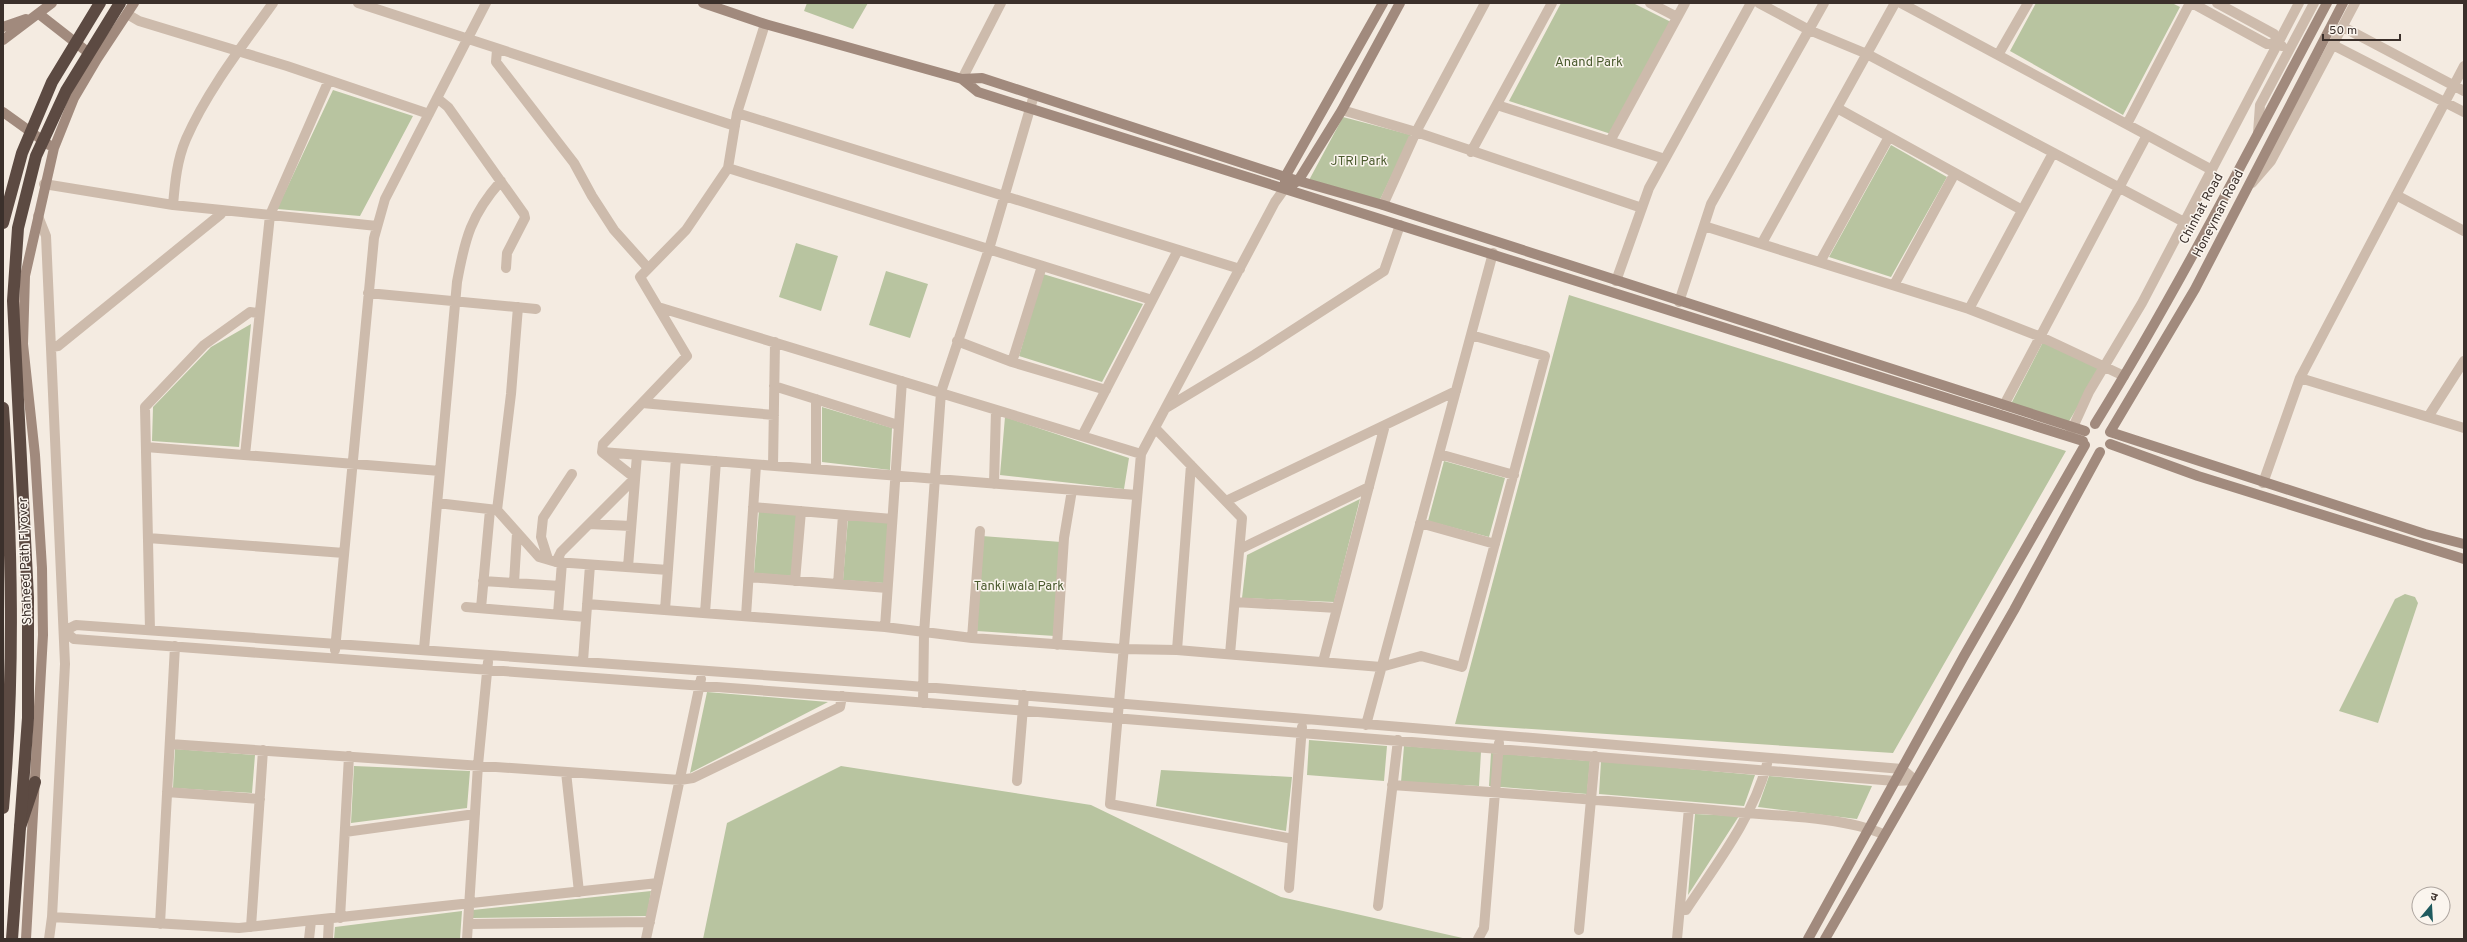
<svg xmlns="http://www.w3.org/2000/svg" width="2467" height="942" viewBox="0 0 2467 942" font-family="Overpass,'Noto Sans Devanagari',sans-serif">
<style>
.green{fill:#b8c4a0}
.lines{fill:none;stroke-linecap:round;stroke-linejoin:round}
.street{stroke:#cdbbac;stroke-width:10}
.secondary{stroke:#a18a7d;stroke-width:10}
.highway{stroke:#5c4a42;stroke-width:12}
.highway-bridge{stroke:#5c4a42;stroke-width:12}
.labels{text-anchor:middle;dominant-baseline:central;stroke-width:3;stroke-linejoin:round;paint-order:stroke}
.park-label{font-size:13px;fill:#4a5a2e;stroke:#fbf5ee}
.street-label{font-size:13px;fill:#3b302b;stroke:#fbf5ee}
</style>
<rect width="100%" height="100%" fill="#f4ebe1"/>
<path class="green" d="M807,3h61l-15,26 -49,-18z
M1561,3h72l38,19 -60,112 -102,-33z
M2036,3h136l8,4 -57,108 -113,-64z
M333,90l80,26 -53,100 -83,-7z
M1343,117l68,18 -34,71 -69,-24z
M1891,145l56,32 -56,100 -62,-20z
M796,243l42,13 -17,55 -42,-14z
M886,271l42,13 -18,54 -41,-13z
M1043,274l100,30 -41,78 -83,-26z
M1569,295l497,156 -173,302 -438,-29z
M251,324l-12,123 -87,-6 1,-34 58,-60z
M2043,342l57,27 -32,54 -57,-19z
M822,407l70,21 -2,42 -68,-8z
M1005,417l124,41 -5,31 -124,-14z
M1444,461l61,17 -16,59 -61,-16z
M1360,499l-26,103 -92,-4 5,-43z
M759,510l38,3 -5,63 -38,-3z
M848,518l41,3 -5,62 -41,-3z
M982,536l79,6 -6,94 -78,-5z
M2405,594l10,3 3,6 -40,120 -39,-12 56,-112z
M707,692l121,10 -138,71z
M1309,740l78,6 -3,35 -77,-6z
M1404,746l77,6 -2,34 -78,-4z
M175,749l80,6 -3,38 -79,-5z
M1491,753l99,8 -3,33 -98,-8z
M1601,761l154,14 -11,31 -145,-12z
M354,766l116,5 -3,37 -116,15z
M841,766l250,39 190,92 186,42h-764l24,-116z
M1161,770l131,7 -6,54 -130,-25z
M1769,776l103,10 -15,33 -99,-12z
M1695,814l44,2 -51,79z
M651,891l-4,25 -174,2v-8z
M462,911l-2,28h-126l1,-12z"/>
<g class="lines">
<path class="street" d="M358,3l377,123
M1650,3l27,14
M1759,3l50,27 58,24 317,168
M1901,3l311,167
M2192,3l75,41h11l4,2
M2217,3l57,31 4,10
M127,14l12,7 148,45 142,48
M2343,27l121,64
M2333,45l131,67
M497,50l-1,12 78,101 18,33 22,34 34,38
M1998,55l30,-52
M962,79l39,-76
M437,98l11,9 76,107 1,4 -18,35 -1,15
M1497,105l168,54
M1837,108l185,102
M1342,110l74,22 226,76
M737,113l503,156
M2127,124l63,-121
M2258,133l2,-28 54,-102
M1610,141l75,-138
M1471,152l81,-149
M728,168l424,132
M2252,183l19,-22 84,-158
M44,184l129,21 204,21
M1285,188l-10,14 -134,252 -31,350 183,35
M2396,195l68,36
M173,205c2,-23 4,-45 13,-66 21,-48 57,-94 87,-136
M1383,205l33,-73 69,-129
M38,216l8,20 19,428 -13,253 -3,22
M1704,226l265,83 72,28 83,39
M1762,243l133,-240
M1820,262l69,-125
M1616,281l33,-93 102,-185
M1894,285l61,-112
M368,293l168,16
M1679,302l32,-98 113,-201
M658,307l483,147
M1969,309l84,-156
M957,341l55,21 94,28
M52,347l6,-1 163,-132v-4
M1012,362l30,-96
M2300,378l164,50
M774,386l124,39
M816,399v70
M642,403l132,12
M2004,405l143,-270
M1166,408l88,-53 130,-84 16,-46
M2428,417l36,-56
M1155,428l87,90 -12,136
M1082,436l96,-186
M2069,436l20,-44 53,-89 157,-300
M146,447l294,24
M602,452l534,43
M602,452l1,-8 84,-88 -47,-79 46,-47 42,-62 9,-55 28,-89
M1439,454l75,21
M245,455l25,-240 59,-135
M773,466l2,-124
M2263,483l37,-105 164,-312
M994,484l2,-74
M1226,501l230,-110
M437,503l60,7 42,47 17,5 112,8
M753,507l139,12
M497,510l14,-116 7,-87
M1420,523l75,21
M589,524l42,2
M148,538l196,15
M1240,549l129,-62
M548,559l-7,-22 2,-19 29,-44
M556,562l5,-10 74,-74 -33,-26
M628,567l9,-112
M749,577l138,11
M483,581l77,5
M795,581l6,-70
M514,583l3,-50
M838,584l5,-69
M1235,602l102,6
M587,604l298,23 87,11 150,11 55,1 204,17 40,-11 41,11 83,-311 -74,-21
M466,607l120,10
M481,608l9,-98
M665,610l11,-152
M705,613l11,-152
M558,614l4,-52
M746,616l10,-151
M76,625l824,60 1002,84 13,11 -20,1 -992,-80 -829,-62 -10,-8z
M885,627l17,-246
M150,630l-5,-223 59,-62 46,-33 9,1
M972,638l8,-107
M1057,645l7,-107 8,-48
M424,649l33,-367c8,-44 14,-67 44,-101
M335,650l39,-412 11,-39 101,-196
M1177,650l14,-185
M583,661l7,-96
M1323,662l62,-237
M923,703l1,-69 17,-242 48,-143 45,-154
M1366,725l127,-472
M170,744l510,36 13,-2 147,-71 2,-11
M566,772l13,120
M1017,781l7,-86
M1392,785c114,8 228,16 342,27 45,4 109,5 149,22
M167,792l93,7
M345,832l130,-18
M1289,888l13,-161
M1378,906l20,-166
M1680,909l6,1c31,-47 66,-91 81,-146
M52,917l187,11 419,-45
M340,918l9,-162
M160,924l15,-278
M468,924l182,-2
M251,927l12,-177
M1579,930l16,-174
M309,939l2,-18
M328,939l1,-20
M467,939l11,-174 10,-103
M646,939l55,-260
M1478,939l6,-11 15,-185
M1677,939l12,-131"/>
<path class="secondary" d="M703,3l62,21 197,55 20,-1 303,99 98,28 702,226
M1383,3l-98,174v11l13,-7 44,-71 58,-107
M2343,3l-148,286 -85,143 315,102 39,10
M39,14l55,43
M3,27l23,-8
M3,40l49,-37
M962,79l16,13 1105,349
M3,112l46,33
M2095,424c84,-136 157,-280 232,-421
M2110,444l88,32 266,83
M26,939l17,-304 -1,-67 -7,-113 -12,-111 2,-68 29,-128 20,-50 23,-39 37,-56
M1808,939l156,-283 121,-211
M1825,939l189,-329 86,-158"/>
<path class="highway" d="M3,408c9,134 12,266 0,400
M12,939l8,-112 15,-45"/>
<path class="highway-bridge" d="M3,223l19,-70 30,-71 48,-79
M20,827l8,-109v-120l-15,-297 5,-73 18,-72 30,-65 54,-88"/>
</g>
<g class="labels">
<g class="park-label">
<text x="1589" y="63">Anand Park</text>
<text x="1359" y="162">JTRI Park</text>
<text x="1019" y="587">Tanki wala Park</text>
</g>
<g class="street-label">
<text transform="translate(2202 209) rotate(-62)">Chinhat Road</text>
<text transform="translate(2219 214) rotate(-63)">Honeyman Road</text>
<text transform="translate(26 561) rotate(-92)">Shaheed Path Flyover</text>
</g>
</g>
<rect width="2467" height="942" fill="none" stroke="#3b302b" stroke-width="8"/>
<g transform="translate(2431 906) rotate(18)"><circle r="19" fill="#fbf5ee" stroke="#aea6a0"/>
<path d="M0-3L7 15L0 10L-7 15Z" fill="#1f5a5e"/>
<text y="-6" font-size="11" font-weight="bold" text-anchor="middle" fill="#3b302b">उ</text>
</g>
<path d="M2323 34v6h77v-6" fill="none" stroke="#3b302b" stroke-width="2"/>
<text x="2329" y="34" font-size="12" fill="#3b302b" stroke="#fbf5ee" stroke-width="3" paint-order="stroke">50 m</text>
</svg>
